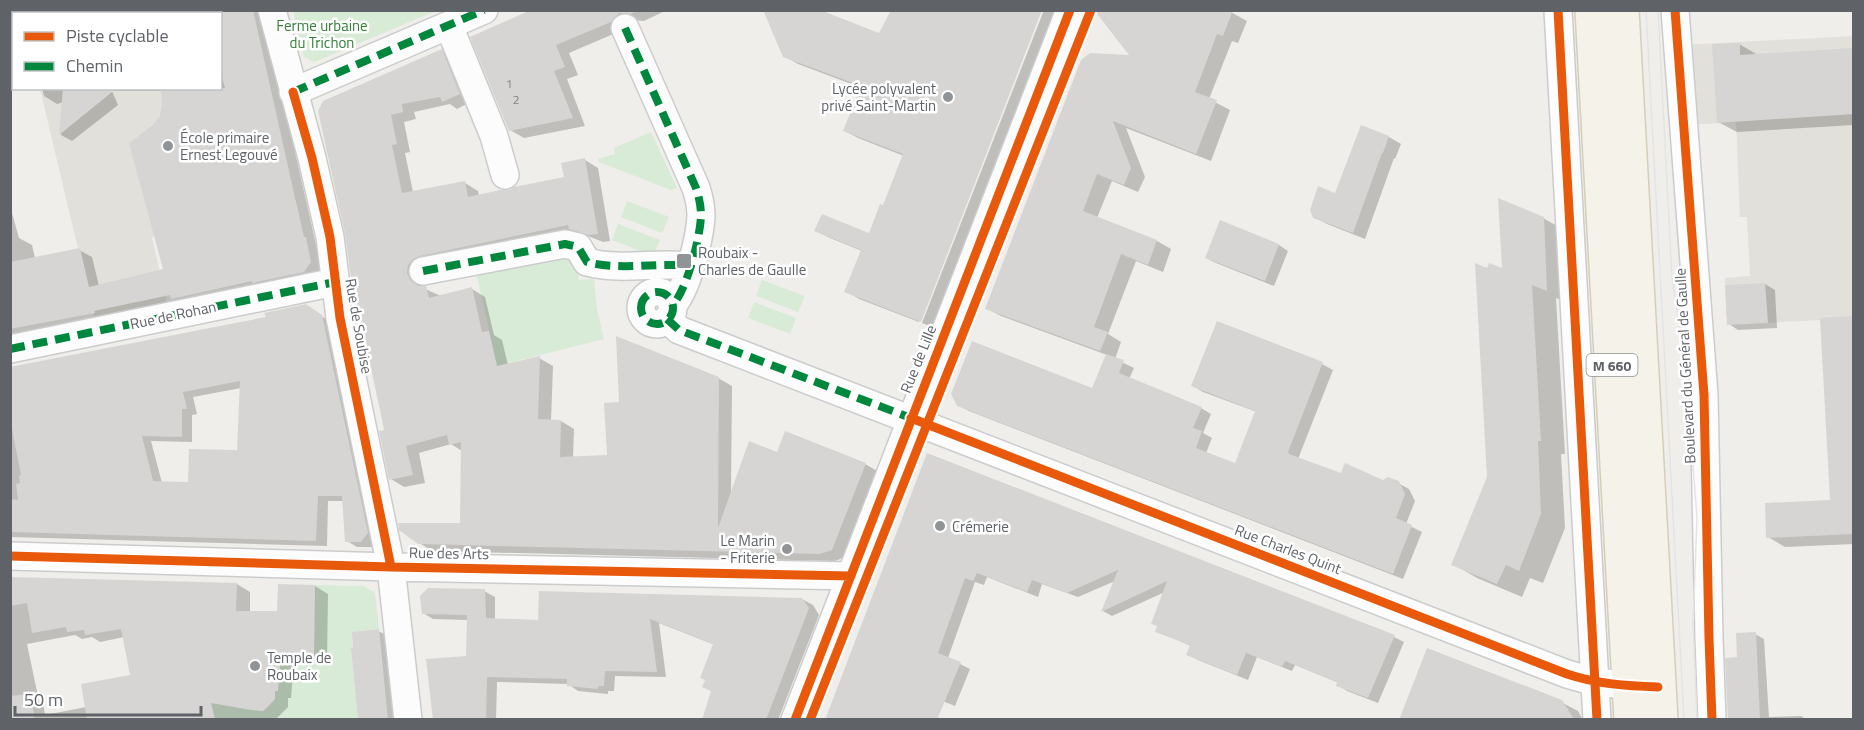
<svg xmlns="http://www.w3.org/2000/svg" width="1864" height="730" viewBox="0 0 1864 730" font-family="'Titillium Web',sans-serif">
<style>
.education{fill:#e2e0da}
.green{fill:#d8ebd6}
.shadow{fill:#0003;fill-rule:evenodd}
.building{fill:#d6d5d3;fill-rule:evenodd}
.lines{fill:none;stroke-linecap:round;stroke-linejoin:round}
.minor-casing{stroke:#cbcccc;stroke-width:30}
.major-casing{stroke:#d7ceb8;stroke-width:36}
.minor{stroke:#fdfcfc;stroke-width:27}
.major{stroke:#f4f2e9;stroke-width:33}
.tram{stroke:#e4e4e4;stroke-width:1.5}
.quiet{stroke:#00873e;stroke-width:8;stroke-dasharray:15 8;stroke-linecap:butt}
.cycleway-casing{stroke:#fff;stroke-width:13}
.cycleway{stroke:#e8590c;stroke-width:9}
.poi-dot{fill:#919496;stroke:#fff;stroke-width:2}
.labels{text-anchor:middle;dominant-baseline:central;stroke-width:5;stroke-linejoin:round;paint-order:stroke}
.number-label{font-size:12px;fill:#7e8184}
.shield{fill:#fff;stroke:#8f9295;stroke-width:1.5}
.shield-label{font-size:14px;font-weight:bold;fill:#5f6368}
.park-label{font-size:15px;fill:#348238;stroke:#fff}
.poi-label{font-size:15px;fill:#5f6368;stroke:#fff;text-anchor:start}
.street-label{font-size:15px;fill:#5f6368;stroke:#fff}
</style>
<rect width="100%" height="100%" fill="#efeeea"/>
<path class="education" d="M22,11h230l45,193 -145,33 15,67 -72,16 -55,-231 180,-1v-74h-198z
M1853,36v463l-33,-179 -93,5 -2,-47 25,-2 -3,-59h-7l-4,-95 -48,3 -6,-80z"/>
<path class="green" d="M293,11v-1l143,1 -122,51 -10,-5z
M651,132l26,56 -6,2 -72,-28 -1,-3 17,-5 -1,-6z
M627,201l42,16 -7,16 -41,-16z
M618,224l42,16 -7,16 -41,-16z
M573,252l6,28 15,-1 3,30 7,30 -107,27 -21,-94z
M762,280l43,16 -7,16 -42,-16z
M754,302l42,16 -6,16 -42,-16z
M315,585l49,1 11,7 4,36 -27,3 1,16h-2l7,71h-143l-6,-27 27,8 9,9 19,2 10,-10 1,-10 3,-1 -2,-45 38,10z"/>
<path class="shadow" d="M23,10h44l1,4h-44z
M107,10h156l59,261 -5,8 -307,59v-132l9,32 13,7 3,13 44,-8 13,7 7,29 66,-16 -11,-144 7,-9 3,-13 -1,-13h-51l6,14 -46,36 -11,-6 3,-33 -7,2 -13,-8 -2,-8h178v-74h-114z
M535,10h132l-23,11 -11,-1 -8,9 -56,24 9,22 -11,4 18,47 -61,12 -14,-8z
M764,10h59l4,5 53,20 161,-25 -122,312 -60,-23 -13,-8 16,-40 -32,-13 -14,-7 54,4 13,-28 21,-51 -46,-18 -13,-7 17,-43 -64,-24 -14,-8z
M1044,10h15l-124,318 -13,-5z
M1227,10l20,11 -9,22 -6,-2 -23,58 21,11 -19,51 -85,-33 19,49 -7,15 -26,-11 -15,37 60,23 14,8 -8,23 -27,-11 -28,73 13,8 -6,17 19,9 -5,11 72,29 10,6 -8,19 9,5 -6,15 30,12 21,-53 -54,-20 -10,-6 129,-22 11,6 -35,89 44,16 56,8 11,6 6,12 -9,23 16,8 -19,47 -434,-168 -11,-6 135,-15 14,-35 -106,-39 -15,-8 147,-252z
M1739,44l19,11 96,-5v75l-117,7 -19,-10z
M441,51l14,8 17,42 -15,8 -7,-5 -36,8 2,7 -12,3 6,30 -5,1 8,39 52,-9 13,8 1,5 30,-4 56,-14 20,-18 13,8 12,73 -7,1 -25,-10 -144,30 -14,20 3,6 18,8 31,-7 13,8 9,38 8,5 6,25 31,-7 14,8 -2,55h10l13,8 -1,29 36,-1 12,-53 97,-26 14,8 -1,107 47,-40 87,11 14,8 -34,85 -10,4 -402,-10 -14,-8 42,-19 1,-73 -11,-7 -32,9 6,30 -21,4 -13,-8 -5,-48 -39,-198 -27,-122z
M1362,127l27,10 12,7 -6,15 -1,-1 -29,81 -38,-15 -13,-7 22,-22z
M1543,218l25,14 3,72 -15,-6 9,156h-4l4,74 -22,55 -13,-5 -8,19 -45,-19 -24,-14 35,-87v-207h15z
M1220,222l59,23 9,6 -14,35 -58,-23 -10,-5z
M1765,284l10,6 2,38 -39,2 -9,-6z
M305,306l26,16 47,217 -6,8h-15l-10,-6 -3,-40h-16l-1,45 -317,-9v-169l258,-49zM241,388l-2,63 -49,32h-28l-11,-42 41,1v-27l5,-1 -4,-17z
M1854,318v226l-69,3 -17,-10 64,-36z
M928,455l466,182 10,5 -26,61 -31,-12 -9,-6 1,-2 -44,-18 -3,6 -35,-14 -9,23 -50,-20 -10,-6 3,-8 -34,-15 8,-39 -53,24 -9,-5 12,-30 -37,16 -36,-13 -4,13 -51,-20 -3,8 -9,-3 -27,76 22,11 -15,37 -20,-8z
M10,579l227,5 13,8v20h29l1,-27 35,1 13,8 -1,68 -33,-1 -3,37h-3v9l-13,13h-265zM75,635l7,4 10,-2 8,5 24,-5 7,39 -45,31 -41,8 -2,-12 -4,-2 -12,-57z
M484,591l11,6v23l44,1 263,-22 11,6 6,10 -41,105h-75l10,-28 2,-47 -56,-22 7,54 -51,-1 -1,15h-6v3l-30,-3 -10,-7 -71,-2 -1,38h-62l33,-63 1,-37 -35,-1 -10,-6z
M378,631l11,5 8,84h-38z
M1755,634l9,5 5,78 32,-1 6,4h-78l9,-62z
M1561,702l17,9 5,9h-183z"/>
<path class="building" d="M220,10h33l51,227h2l5,25 -7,10 -52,11v-2l-81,18 -1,-4 -76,16 1,2 -85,16v-67l70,-14 9,39 74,-18 -34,-126 24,-18 7,-9 2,-13 -1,-15h64l-5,-17z
M531,10l106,1 -7,3 -11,-1 -8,9 -55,23 9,22 -11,4 19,47 -64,13 -39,-94z
M763,10h57l59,23 12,-23h151l-121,312 -77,-30 17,-42 -47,-19 8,-17 47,19 11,-29 3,1 20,-51 -60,-23 18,-45 -78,-29z
M1094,10h139l-10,26 -6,-2 -22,58 22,8 -21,54 -83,-33 18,47 -7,17 -27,-11 -14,37 74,29 -9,25 -27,-11 -27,73 14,5 -8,19 -115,-42 96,-249 9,-7 39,2z
M1740,43v12l114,-7v66l-137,9 -5,-79z
M442,49l18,45 -18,8 -2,-5 -38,7 1,8 -12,3 6,29 -5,1 10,48 63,-12 3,16 32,-7h9l5,-3 50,-10 -3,-14 24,-5 13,76 -10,1 -19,-6 -1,-4 -148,31 -7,3 -5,6 -1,8 4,8 7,5h8l3,12 43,-11 10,45 7,-1 8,35 43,-10 -2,63 23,1 -1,37 47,-2 -3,-52 15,-1 -3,-66 103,41 -1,151 31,-87 28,11 8,-21 81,32 -34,87 -12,4 -402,-10 -19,-14 -1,-7h62l1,-81 -12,3 -2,-10 -41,11 7,29 -24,5 -10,-49 5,-1 -4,-20 -29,-133 -6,-43 -27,-123 5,-10z
M63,88h54l-58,47z
M1361,125l28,11 -6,17h-1l-29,80 -40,-15 -3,-8 8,-24 17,7z
M1498,198l46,19 3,74 -15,-6 9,156h-3l3,73 -22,57 -13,-6 -9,19 -46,-19 36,-88 -12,-214 12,5 2,-5 13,5z
M1220,220l59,24 -14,37 -60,-23z
M1765,283l3,40 -41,2 -2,-40z
M306,304l16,11 46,218 -7,9h-16l-3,-46h-24l-2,45 -306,-9v-33l8,1 -2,-16 4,-1 -1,-7 2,-1 -11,-56v-52l256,-50 -2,-4zM240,381l-3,69 -48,-1 -1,33 -35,-1 -11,-45 40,1v-28h5l-4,-17z
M1854,316v218l-88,4 -1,-35 65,-3 -10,-182z
M1217,321l106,41 -35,90 1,2 52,19 4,-10 38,17 5,-3 11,4 6,13 -9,24 16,7 -19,49 -436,-168 -6,-12 21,-53 120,47 14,-34 18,6 -5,13 83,34 -9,21 9,3 -6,17 39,15 20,-52 -64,-25z
M927,453l468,182 -27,63 -32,-12 1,-4 -52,-21 -3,6 -36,-14 -9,22 -51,-20 4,-10 -35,-13 2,-6 -6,-2 16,-43 -66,31 17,-42 -51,23 -35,-13 -5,12 -50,-19 -4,8 -8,-3 -27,75 23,9 -24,58h-112z
M10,577l227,6 -1,28h41l1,-27 37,1 -1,70h-33l-3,36h-3v8l-12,12 -12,-1 -40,-7 4,17h-128l-6,-36 49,-9 -9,-46 -36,6 -1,-5 -17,2 -1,-5 -34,6 -5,-30 -17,3z
M428,588l57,1 1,29 52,2 1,-29 263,7 7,10 -43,112h-64l9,-29 -9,-4 3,-7 -5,-2 13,-34 -63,-25 7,53 -52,-1 -1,15h-6v3l-31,-3v-7l-80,-2 -1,43h-53l-7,-61 40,-3 1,-41 -45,-1 -2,-18z
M379,629l9,91h-30l-7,-72h2l-1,-16z
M1756,632l4,88h-32l-3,-62 12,-1 -1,-24z
M1427,648l135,52 12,19 -175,1z
M30,694l5,26h-25v-24z"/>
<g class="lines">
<g class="minor-casing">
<path id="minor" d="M272,10l40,148 18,79 10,81 51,249 17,153
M1558,10l39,710
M1675,10l29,385 5,243 3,82
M449,26l45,110 11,39
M625,28l71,160c3,9 5,18 5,28 -1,22 -14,74 -29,90
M293,92l191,-82
M423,271l142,-27 13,3 9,15c33,9 69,0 104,4
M641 308a16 16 0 1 1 32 0a16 16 0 1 1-32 0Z
M667,319l12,11 888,344 28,8 54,5
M10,349l325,-67
M10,556l381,11 460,9
M795,720l275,-710"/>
</g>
<g class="major-casing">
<path id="major" d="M1592,10l39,710
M1622,10l39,710"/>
</g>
<use href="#minor" class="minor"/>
<use href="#major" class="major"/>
<path class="tram" d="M1646,10l38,710
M1658,10l14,268 14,92 11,148 -4,106 4,96"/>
<path class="quiet" d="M625,28l71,160c3,9 5,18 5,28 -1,22 -14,74 -29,90
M293,92l191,-82
M423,271l142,-27 13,3 9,15c33,9 69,0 104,4
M641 308a16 16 0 1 1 32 0a16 16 0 1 1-32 0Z
M667,319l12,11 232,88
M10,349l325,-67"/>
<g class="cycleway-casing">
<path id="cycleway" d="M1558,10l39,710
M1675,10l29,385 5,243 3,82
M293,92l19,66 18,79 10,81 51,249
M911,418l656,256c30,10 60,12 91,13
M10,556l381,11 460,9
M795,720l275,-710
M810,720l281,-710"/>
</g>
<use href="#cycleway" class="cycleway"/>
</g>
<g class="poi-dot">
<circle cx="948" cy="97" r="6"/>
<circle cx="168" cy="146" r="6"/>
<rect x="676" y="253" width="16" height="16" rx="3"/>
<circle cx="940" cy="526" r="6"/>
<circle cx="787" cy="549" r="6"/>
<circle cx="255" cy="666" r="6"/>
</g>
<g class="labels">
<g class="number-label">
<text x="509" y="83">1</text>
<text x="516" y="99">2</text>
</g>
<rect class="shield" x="1586.5" y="354" width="51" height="22" rx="4.5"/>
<g class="shield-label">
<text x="1612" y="365">M 660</text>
</g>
<g class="park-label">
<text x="322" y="25">Ferme urbaine<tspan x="322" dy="17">du Trichon</tspan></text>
</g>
<g class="poi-label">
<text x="936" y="88" text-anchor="end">Lycée polyvalent<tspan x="936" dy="17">privé Saint-Martin</tspan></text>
<text x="180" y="137">École primaire<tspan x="180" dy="17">Ernest Legouvé</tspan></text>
<text x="698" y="252">Roubaix -<tspan x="698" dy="17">Charles de Gaulle</tspan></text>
<text x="952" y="526">Crémerie</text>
<text x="775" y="540" text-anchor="end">Le Marin<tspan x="775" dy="17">- Friterie</tspan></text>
<text x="267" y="657">Temple de<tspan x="267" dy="17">Roubaix</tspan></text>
</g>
<g class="street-label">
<text transform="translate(173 315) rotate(-12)">Rue de Rohan</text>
<text transform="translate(359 326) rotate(80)">Rue de Soubise</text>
<text transform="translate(918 359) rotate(-68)">Rue de Lille</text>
<text transform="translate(1685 366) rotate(-93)">Boulevard du Général de Gaulle</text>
<text transform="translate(1288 549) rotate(21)">Rue Charles Quint</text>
<text transform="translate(449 553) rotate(1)">Rue des Arts</text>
</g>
</g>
<rect width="1864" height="730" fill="none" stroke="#5f6368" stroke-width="24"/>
<rect x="12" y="12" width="210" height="78" fill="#ffffff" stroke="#bfc1c3" stroke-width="1.5"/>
<rect x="24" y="32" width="30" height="9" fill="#e8590c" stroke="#bfc1c3" stroke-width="1.5"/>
<text x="66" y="42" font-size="18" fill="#5f6368">Piste cyclable</text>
<rect x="24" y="62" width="30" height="9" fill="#00873e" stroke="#bfc1c3" stroke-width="1.5"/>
<text x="66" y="72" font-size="18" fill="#5f6368">Chemin</text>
<path d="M15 706v9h186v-9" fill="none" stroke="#5f6368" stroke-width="3"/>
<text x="24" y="706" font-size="18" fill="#5f6368" stroke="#ffffff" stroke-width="4.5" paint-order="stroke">50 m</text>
</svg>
